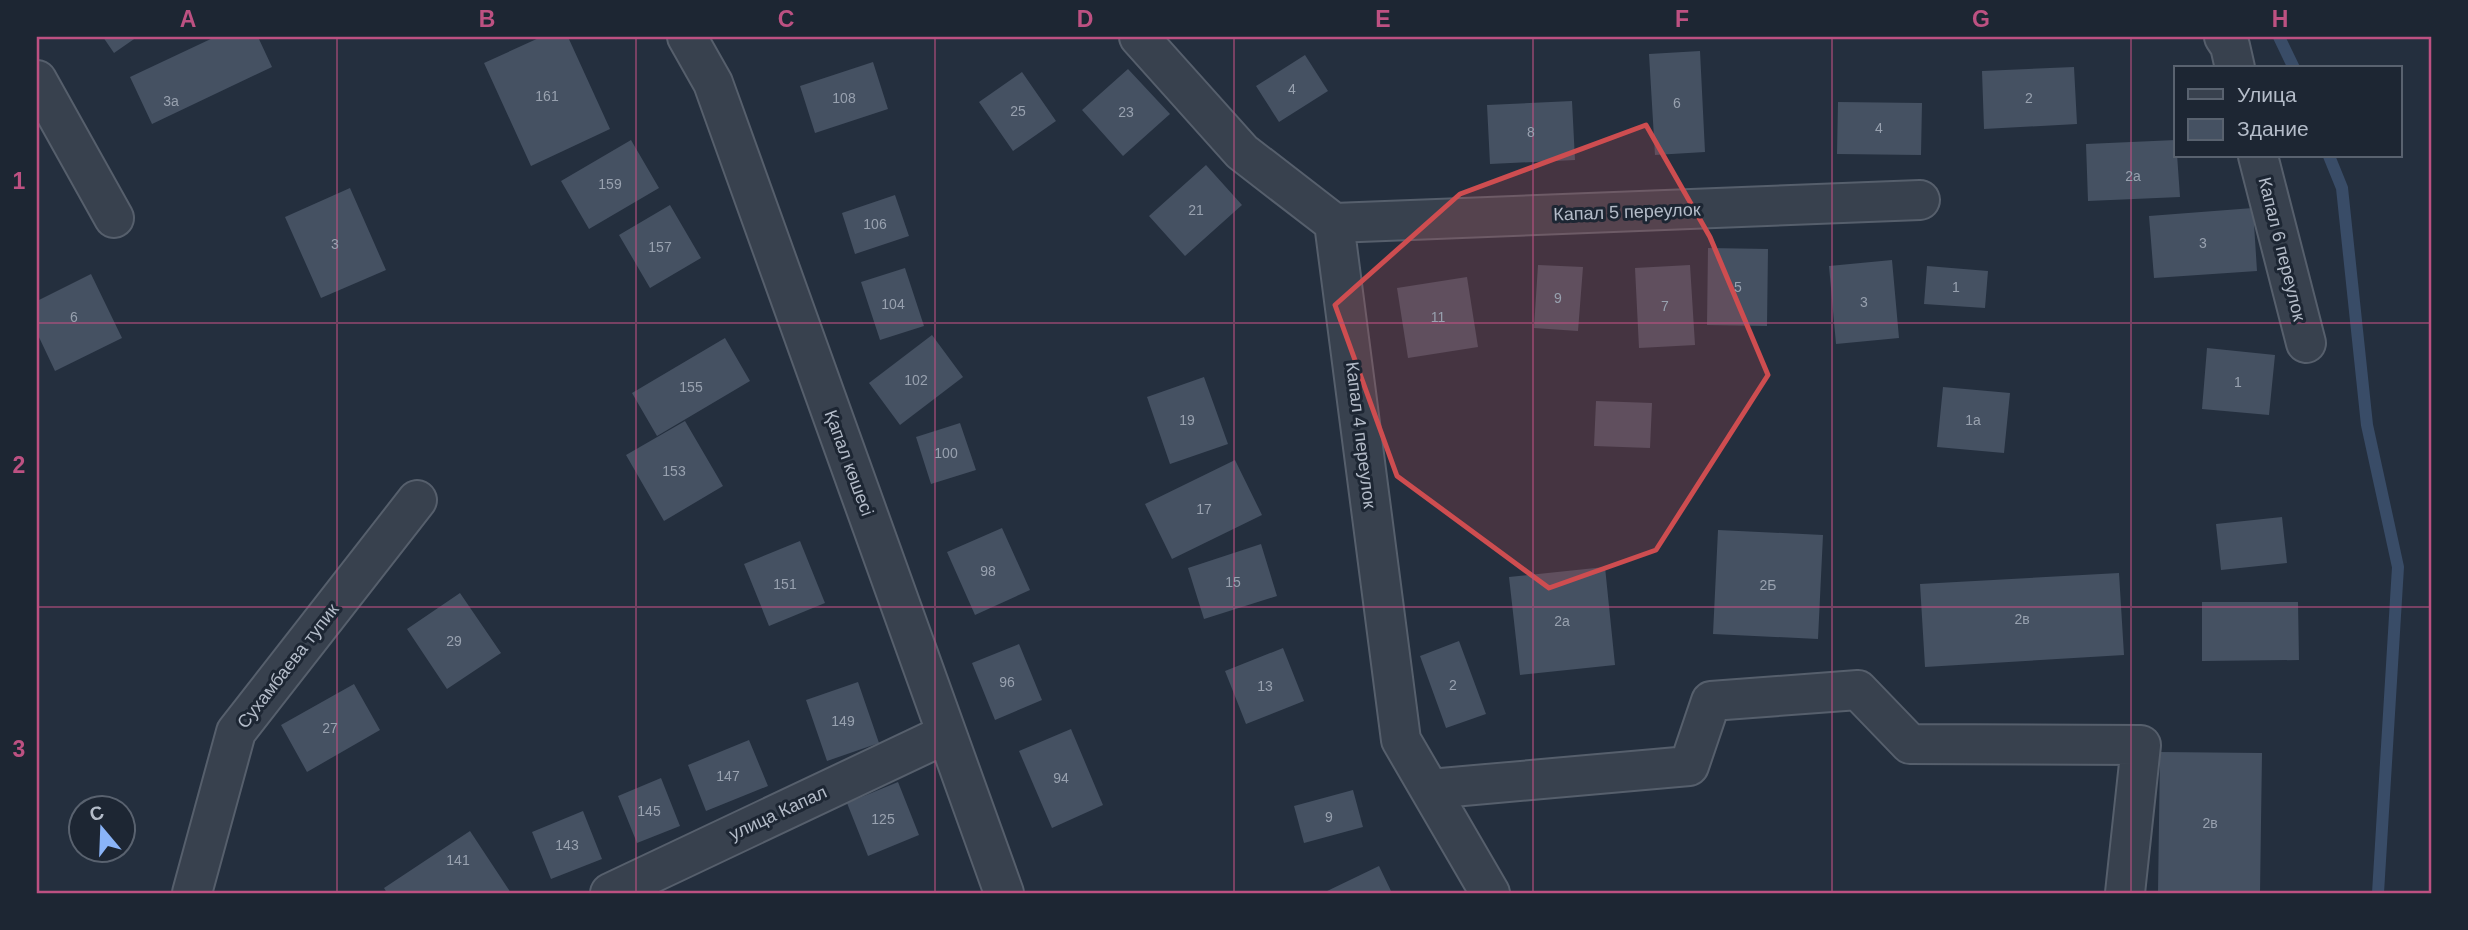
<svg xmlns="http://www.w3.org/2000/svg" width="2468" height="930" viewBox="0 0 2468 930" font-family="Helvetica,sans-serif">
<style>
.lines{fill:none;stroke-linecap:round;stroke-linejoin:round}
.stream{stroke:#394c67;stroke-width:12}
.building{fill:#455162}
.minor-casing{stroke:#565f6c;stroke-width:42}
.minor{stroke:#38414e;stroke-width:38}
.marked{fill:#ce4d50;fill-opacity:0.2;stroke:#ce4d50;stroke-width:5;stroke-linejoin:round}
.grid{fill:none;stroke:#bd5182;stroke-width:2;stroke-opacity:0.55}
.labels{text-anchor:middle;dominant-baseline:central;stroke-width:6;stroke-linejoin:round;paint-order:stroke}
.number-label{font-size:14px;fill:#98a1af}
.street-label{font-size:18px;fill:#b4bcc9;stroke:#1d2633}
.neatline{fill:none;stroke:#bd5182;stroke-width:2.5}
.grid-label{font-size:23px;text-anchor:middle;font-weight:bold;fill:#bd5182}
</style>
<rect width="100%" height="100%" fill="#242f3e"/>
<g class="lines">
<path class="stream" d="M2279,37l15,31
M2329,156l13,32 25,237 31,142 -20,326"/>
</g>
<path class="building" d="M103,37h34l-23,16z
M215,37h43l14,30 -120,57 -22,-47z
M541,37h27l42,92 -79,37 -47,-103z
M1700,51l5,101 -50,3 -6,-101z
M1305,55l23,36 -49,31 -23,-36z
M873,62l15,47 -73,24 -15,-47z
M2074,67l3,57 -93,5 -2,-58z
M1128,69l42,45 -47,42 -41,-46z
M1022,72l34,49 -43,30 -34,-49z
M1572,101l3,59 -85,4 -3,-59z
M1838,102l84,1 -1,52 -84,-1z
M631,140l28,48 -70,41 -28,-48z
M2176,140l4,57 -92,4 -2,-57z
M1206,165l36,40 -57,51 -36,-40z
M350,188l36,82 -65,28 -36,-81z
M895,195l14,41 -54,18 -13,-41z
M670,205l31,53 -51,30 -31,-53z
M2253,208l4,63 -103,7 -5,-62z
M1708,248l60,1 -1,77 -60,-1z
M1892,260l7,78 -63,6 -7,-78z
M1538,265l45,2 -5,64 -44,-3z
M1690,265l5,80 -56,3 -4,-80z
M1927,266l61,5 -3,37 -61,-4z
M905,268l19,58 -44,14 -19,-58z
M91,274l31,64 -67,33 -18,-38v-32z
M1467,277l11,70 -70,11 -11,-70z
M932,335l31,42 -63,48 -31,-42z
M725,338l25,43 -93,55 -25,-43z
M2207,348l68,7 -6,60 -67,-6z
M1204,377l24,67 -58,20 -23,-67z
M1943,387l67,6 -6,60 -67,-6z
M1596,401l56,2 -2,45 -56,-2z
M685,421l38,65 -59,35 -38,-66z
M960,423l16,47 -45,14 -15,-47z
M1235,460l27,55 -90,44 -27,-55z
M2282,517l5,46 -66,7 -5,-46z
M1002,528l28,62 -55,25 -28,-63z
M1718,530l105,5 -5,104 -105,-5z
M800,541l25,62 -56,23 -25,-62z
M1261,544l16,52 -73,23 -16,-51z
M1605,567l10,98 -95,10 -11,-98z
M2119,573l5,82 -199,12 -5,-83z
M460,593l41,60 -54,36 -40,-60z
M2202,602h96l1,58 -97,1z
M1459,641l27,73 -40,14 -26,-72z
M1019,644l23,56 -47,20 -23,-57z
M1283,648l21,53 -58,23 -21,-53z
M858,682l21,61 -52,18 -21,-61z
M354,684l26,46 -73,42 -26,-47z
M1071,729l32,76 -51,23 -33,-77z
M749,740l19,46 -62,25 -18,-46z
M2160,752l102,1 -2,140h-102z
M661,778l19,48 -43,17 -19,-47z
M898,782l21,53 -51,21 -21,-53z
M1353,790l10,37 -59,16 -10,-37z
M583,811l19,48 -51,20 -19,-47z
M470,831l41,62h-124l-3,-5z
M1379,866l13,27h-69z"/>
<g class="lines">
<g class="minor-casing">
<path id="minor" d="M687,37l26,46 291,810
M1139,37l103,115 92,71 67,517 89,153
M2224,37l6,9 5,22
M37,80l77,138
M2258,156l48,187
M1334,223l586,-23
M1430,789l259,-23 22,-65 147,-11 52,54 231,1 -16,148
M192,893l44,-161 181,-232
M610,893l336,-159"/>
</g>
<use href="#minor" class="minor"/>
</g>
<path class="marked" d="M1646,125l64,112 58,138 -112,175 -107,38 -152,-112 -62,-171 125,-111z"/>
<path class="grid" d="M337,37v856M636,37v856M935,37v856M1234,37v856M1533,37v856M1832,37v856M2131,37v856M37,323h2394M37,607h2394"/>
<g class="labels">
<g class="number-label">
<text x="1292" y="89">4</text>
<text x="547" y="96">161</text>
<text x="844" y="98">108</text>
<text x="2029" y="98">2</text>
<text x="171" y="101">3а</text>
<text x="1677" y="103">6</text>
<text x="1018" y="111">25</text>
<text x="1126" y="112">23</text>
<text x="1879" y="128">4</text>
<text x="1531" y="132">8</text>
<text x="2133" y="176">2а</text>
<text x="610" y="184">159</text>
<text x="1196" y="210">21</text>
<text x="875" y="224">106</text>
<text x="2203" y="243">3</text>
<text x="335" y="244">3</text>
<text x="660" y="247">157</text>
<text x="1738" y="287">5</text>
<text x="1956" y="287">1</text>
<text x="1558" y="298">9</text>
<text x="1864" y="302">3</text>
<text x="893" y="304">104</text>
<text x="1665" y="306">7</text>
<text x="74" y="317">6</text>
<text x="1438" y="317">11</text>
<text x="916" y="380">102</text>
<text x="2238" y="382">1</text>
<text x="691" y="387">155</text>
<text x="1187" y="420">19</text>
<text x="1973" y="420">1а</text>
<text x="946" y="453">100</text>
<text x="674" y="471">153</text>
<text x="1204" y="509">17</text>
<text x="988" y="571">98</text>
<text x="1233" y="582">15</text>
<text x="785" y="584">151</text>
<text x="1768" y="585">2Б</text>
<text x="2022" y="619">2в</text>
<text x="1562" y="621">2а</text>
<text x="454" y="641">29</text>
<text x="1007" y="682">96</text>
<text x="1453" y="685">2</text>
<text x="1265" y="686">13</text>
<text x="843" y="721">149</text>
<text x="330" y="728">27</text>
<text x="728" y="776">147</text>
<text x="1061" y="778">94</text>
<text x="649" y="811">145</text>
<text x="1329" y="817">9</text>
<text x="883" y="819">125</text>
<text x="2210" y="823">2в</text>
<text x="567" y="845">143</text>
<text x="458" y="860">141</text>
</g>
<g class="street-label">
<text transform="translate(1627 212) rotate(-2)">Капал 5 переулок</text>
<text transform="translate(2282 249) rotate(76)">Капал 6 переулок</text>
<text transform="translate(1361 435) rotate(83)">Капал 4 переулок</text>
<text transform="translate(849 463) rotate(70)">Қапал көшесі</text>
<text transform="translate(288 666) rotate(-52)">Сухамбаева тупик</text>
<text transform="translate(778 813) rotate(-25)">улица Капал</text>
</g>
</g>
<rect width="2468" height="930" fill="none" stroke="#1d2633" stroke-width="77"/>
<rect x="2174" y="66" width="228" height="91" fill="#1d2633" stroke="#59626f" stroke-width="2"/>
<rect x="2188" y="89" width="35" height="10" fill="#38414e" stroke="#59626f" stroke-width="2"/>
<text x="2237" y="102" font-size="21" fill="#b4bcc9">Улица</text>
<rect x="2188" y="119" width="35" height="21" fill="#455162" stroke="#59626f" stroke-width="2"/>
<text x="2237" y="136" font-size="21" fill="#b4bcc9">Здание</text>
<g transform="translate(102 829) rotate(341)"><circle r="33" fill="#1d2633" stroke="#59626f" stroke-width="2"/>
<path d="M0-5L12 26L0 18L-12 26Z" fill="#8ab4f8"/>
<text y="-10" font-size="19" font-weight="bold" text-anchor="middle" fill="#b4bcc9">С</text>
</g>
<rect x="38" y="38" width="2392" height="854" class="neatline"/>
<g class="grid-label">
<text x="188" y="27">A</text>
<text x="487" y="27">B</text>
<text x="786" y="27">C</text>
<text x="1085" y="27">D</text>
<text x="1383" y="27">E</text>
<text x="1682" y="27">F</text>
<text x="1981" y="27">G</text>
<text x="2280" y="27">H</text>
<text x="19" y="189">1</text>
<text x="19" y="473">2</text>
<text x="19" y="757">3</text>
</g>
</svg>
